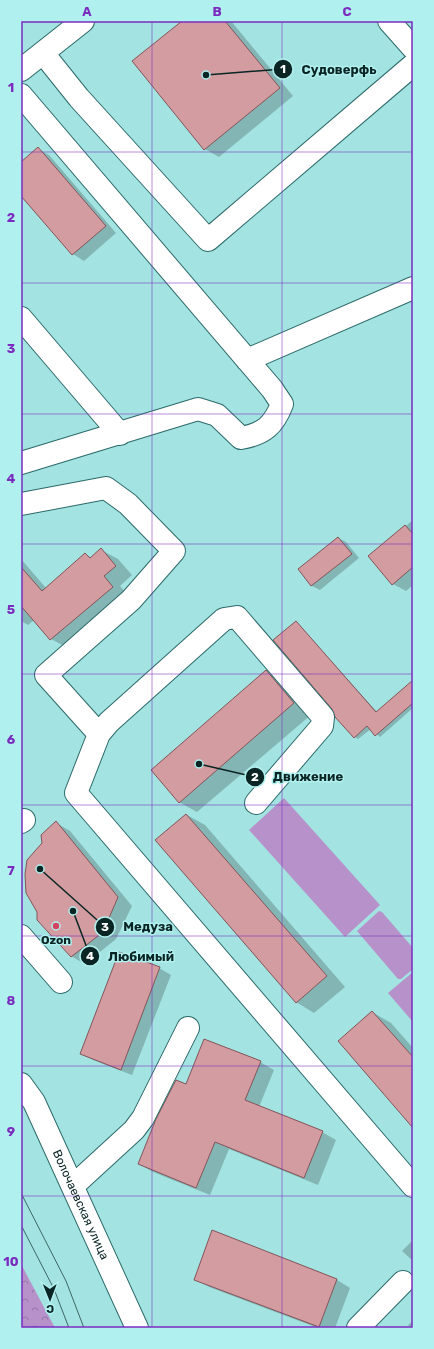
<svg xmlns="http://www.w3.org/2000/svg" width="434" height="1349" viewBox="0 0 434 1349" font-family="Rubik,sans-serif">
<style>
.green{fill:#b792ca}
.forest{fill:url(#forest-crowns)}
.shadow{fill:#0003}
.building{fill:#d29ca1;stroke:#845458}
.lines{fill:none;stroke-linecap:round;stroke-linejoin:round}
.minor-casing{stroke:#2b6a69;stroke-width:24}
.major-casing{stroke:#2b6a69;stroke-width:24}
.minor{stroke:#fff;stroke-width:22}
.major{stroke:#fff;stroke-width:22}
.tram{stroke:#3e6664;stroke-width:1}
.grid{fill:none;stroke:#7b2cbf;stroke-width:1;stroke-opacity:0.55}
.poi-dot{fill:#d3435e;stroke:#b0f0ee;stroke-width:1.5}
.labels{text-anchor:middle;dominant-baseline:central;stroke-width:3;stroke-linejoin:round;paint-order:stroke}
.poi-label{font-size:12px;font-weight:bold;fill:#0a2524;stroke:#b0f0ee}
.street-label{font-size:12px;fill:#0a2524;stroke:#b0f0ee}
.leader{fill:none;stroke:#0a2524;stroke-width:1.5}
.callout-dot{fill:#0a2524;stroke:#b0f0ee;stroke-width:1.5}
.mark-label{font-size:12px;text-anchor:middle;font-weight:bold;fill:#fff}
.callout-label{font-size:13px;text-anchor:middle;font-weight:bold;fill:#0a2524;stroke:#b0f0ee;stroke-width:3;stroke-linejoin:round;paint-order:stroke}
.neatline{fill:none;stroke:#7b2cbf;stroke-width:1.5}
.grid-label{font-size:13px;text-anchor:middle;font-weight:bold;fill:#7b2cbf}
</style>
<defs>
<pattern id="forest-crowns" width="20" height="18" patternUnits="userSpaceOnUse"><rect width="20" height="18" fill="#b792ca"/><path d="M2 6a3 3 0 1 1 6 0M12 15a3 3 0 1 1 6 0" fill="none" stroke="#9377a4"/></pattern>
</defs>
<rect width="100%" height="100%" fill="#a3e3e1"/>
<path class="green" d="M284,798l96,107 -35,32 -96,-107z
M379,911l3,1 31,36v21l-12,10h-3l-41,-48z
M413,972v50l-25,-29z"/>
<path class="forest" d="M21,1264l34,64h-34z"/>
<path class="shadow" d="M184,21h47l62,75 -74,61 -14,-8z
M38,149l11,6 67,78 -32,28 -11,-7 -52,-59v-32z
M413,520v65l-7,6 -13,-7 -23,-28z
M338,538l8,4 13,16 -39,32 -8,-4 -13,-17z
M101,550l17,9 14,16 -12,11 9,10 -61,52 -17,-9 -17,-19 -6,5 -7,-4v-62l25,29 39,-34 7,4z
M296,622l81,90 36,-31v27l-33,29 -9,-8 -13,10 -3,-2z
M267,672l18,10 27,32 -115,98 -18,-10z
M187,815l18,10 140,162 -31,26 -18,-11z
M56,823l14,8 62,75 -16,33 -31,25 -14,-8z
M159,968l12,7 -39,100 -39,-15 -11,-6z
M372,1012l19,11 22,25v79z
M260,1062l14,8 -15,37 63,25 14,8 -18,45 -89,-36 -19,46 -57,-23 -14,-8 47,-79z
M213,1231l124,49 13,8 -15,40h-17l-109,-41 -14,-8z
M413,1240v21l-11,-10z
M413,1321v7h-2l-3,-3z"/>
<path class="building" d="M182,21h43l55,67 -76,62 -72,-89z
M38,147l68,79 -34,29 -51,-59v-34z
M405,525l8,9v33l-21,18 -24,-29z
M338,537l14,17 -41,32 -13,-17z
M101,548l15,18 -12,10 9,11 -63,53 -29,-34v-39l21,24 43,-38 5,5z
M296,621l80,91 37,-32v23l-38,33 -8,-10 -13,12 -19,-21 -3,-8 -59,-69z
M266,670l28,33 -115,100 -28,-33z
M186,814l141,162 -31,27 -141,-163z
M56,821l62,76 -15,35 -32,25 -34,-37v-8l-11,-19 -1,-19 2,-14 15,-17 -1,-8z
M119,952l41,15 -39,103 -41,-16z
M372,1011l41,46v71l-75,-87z
M204,1039l57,22 -16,39 78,31 -19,47 -89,-36 -19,46 -58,-24 18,-45 20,-39 10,4z
M212,1230l125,49 -18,48 -125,-47z"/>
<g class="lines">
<g class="minor-casing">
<path id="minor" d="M389,21l24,27
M43,53l36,45 129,142 205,-175
M21,70l62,-49
M21,95l251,294 10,15c-8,21 -18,30 -41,34l-24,-23 -19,-6 -177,54
M21,318l99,116
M247,360l166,-72
M21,504l85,-16 22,16 46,47 -43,49 -85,75 53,59
M256,803l66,-77 1,-9 -86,-100 -13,2 -115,103 -10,12 -23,59 337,393
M21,822l3,-2
M21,936l40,46
M73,1186l61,-56 9,-12 45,-90
M358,1328l45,-46"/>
</g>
<g class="major-casing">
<g id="major">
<path id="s1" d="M21,1084l13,18 103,226"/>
</g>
</g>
<use href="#minor" class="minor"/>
<use href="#major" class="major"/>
<path class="tram" d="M21,1193l45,88 18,47
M21,1225l33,64 15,39"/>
</g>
<path class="grid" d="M152,21v1307M282,21v1307M21,152h392M21,283h392M21,414h392M21,544h392M21,674h392M21,805h392M21,936h392M21,1066h392M21,1196h392"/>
<circle class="poi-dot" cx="56" cy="926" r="4"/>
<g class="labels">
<g class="poi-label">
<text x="56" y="940">Ozon</text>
</g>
<g class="street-label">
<text stroke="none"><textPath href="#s1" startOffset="135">Волочаевская улица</textPath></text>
</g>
</g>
<path class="leader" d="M206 75L283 69M199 764L255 777M40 869L105 927M73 911L90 956"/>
<g class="callout-dot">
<circle cx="206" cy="75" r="4"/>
<circle cx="199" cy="764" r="4"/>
<circle cx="40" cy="869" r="4"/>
<circle cx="73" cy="911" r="4"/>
<circle cx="283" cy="69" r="10"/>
<circle cx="255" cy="777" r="10"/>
<circle cx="105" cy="927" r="10"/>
<circle cx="90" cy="956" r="10"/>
</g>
<g class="mark-label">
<text x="283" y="73">1</text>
<text x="255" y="781">2</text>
<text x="105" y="931">3</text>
<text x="90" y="960">4</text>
</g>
<g class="callout-label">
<text x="339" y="74">Судоверфь</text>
<text x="308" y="781">Движение</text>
<text x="148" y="931">Медуза</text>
<text x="141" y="961">Любимый</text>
</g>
<rect width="434" height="1349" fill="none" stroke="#b0f0ee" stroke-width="44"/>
<g transform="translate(50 1299) rotate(179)" stroke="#b0f0ee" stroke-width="3" paint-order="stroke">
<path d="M0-3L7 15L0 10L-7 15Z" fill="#0a2524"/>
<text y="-6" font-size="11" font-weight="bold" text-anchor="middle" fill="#0a2524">С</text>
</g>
<rect x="22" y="22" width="390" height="1305" class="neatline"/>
<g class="grid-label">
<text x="87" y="16">A</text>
<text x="217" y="16">B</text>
<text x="347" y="16">C</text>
<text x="11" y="92">1</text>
<text x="11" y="222">2</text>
<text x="11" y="353">3</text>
<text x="11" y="483">4</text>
<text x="11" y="614">5</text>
<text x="11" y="744">6</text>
<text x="11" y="875">7</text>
<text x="11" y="1005">8</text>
<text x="11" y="1136">9</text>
<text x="11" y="1266">10</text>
</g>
</svg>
